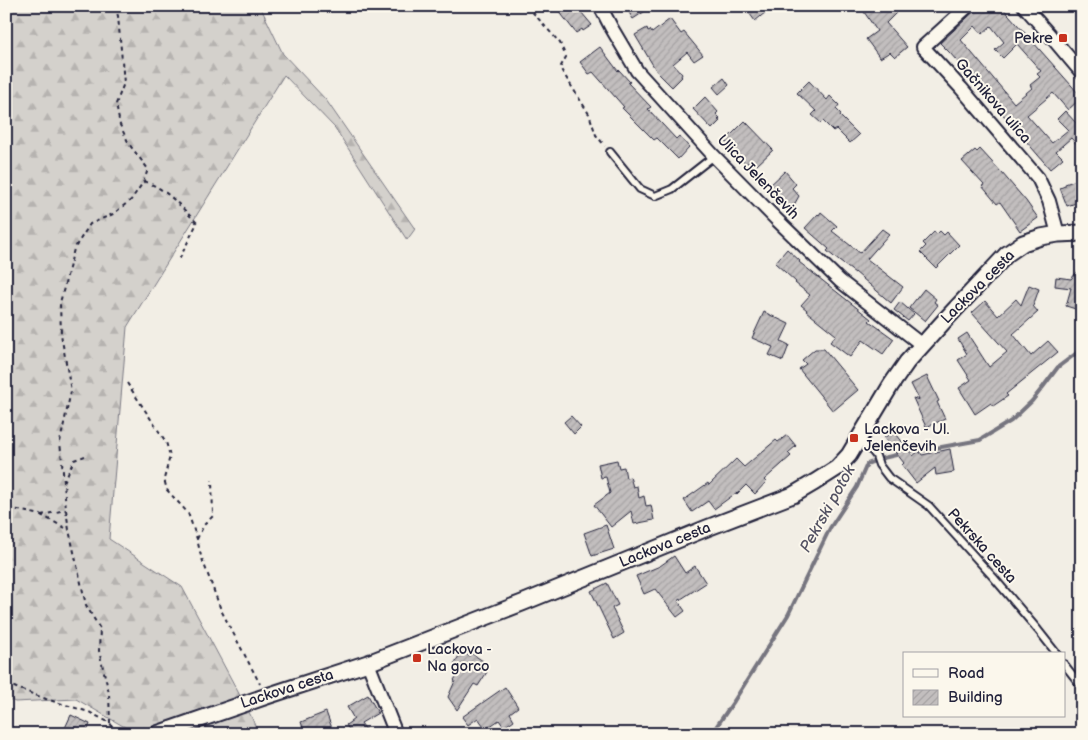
<svg xmlns="http://www.w3.org/2000/svg" width="1088" height="740" viewBox="0 0 1088 740" font-family="'Balsamiq Sans',sans-serif">
<style>
.forest{fill:url(#forest-firs);stroke:#7b7a84}
.lines{fill:none;stroke-linecap:round;stroke-linejoin:round}
.stream{stroke:#76747f;stroke-width:4}
.building{fill:url(#building-hatch);stroke:#22223b;fill-rule:evenodd}
.service-casing{stroke:#22223b;stroke-width:10}
.minor-casing{stroke:#22223b;stroke-width:16}
.tertiary-casing{stroke:#22223b;stroke-width:19}
.path{stroke:#22223b;stroke-width:2;stroke-dasharray:4 4;stroke-linecap:butt}
.service{stroke:#fbf7ec;stroke-width:6}
.minor{stroke:#fbf7ec;stroke-width:12}
.tertiary{stroke:#fbf7ec;stroke-width:15}
.poi-dot{fill:#c8321e;stroke:#fbf7ec;stroke-width:2}
.labels{text-anchor:middle;dominant-baseline:central;stroke-width:4;stroke-linejoin:round;paint-order:stroke}
.poi-label{font-size:15px;fill:#22223b;stroke:#fbf7ec;text-anchor:start}
.street-label{font-size:15px;fill:#22223b;stroke:#fbf7ec}
.water-label{font-size:16px;font-style:italic;fill:#535263;stroke:#fbf7ec}
</style>
<defs>
<pattern id="forest-firs" width="22" height="20" patternUnits="userSpaceOnUse" patternTransform="scale(1.25)"><rect width="22" height="20" fill="#d4d1cc"/><path d="M5 1l3.5 6h-7zM16 11l3.5 6h-7z" fill="#b6b3b0"/></pattern>
<pattern id="building-hatch" width="6" height="6" patternUnits="userSpaceOnUse" patternTransform="scale(1.25)"><rect width="6" height="6" fill="#c2bebe"/><path d="M-1 1l2-2M0 6l6-6M5 7l2-2" fill="none" stroke="#a6a3a4"/></pattern>
</defs>
<rect width="100%" height="100%" fill="#f2eee5"/>
<filter id="ink" filterUnits="userSpaceOnUse"><feTurbulence type="fractalNoise" baseFrequency=".02" numOctaves="2"/><feDisplacementMap in="SourceGraphic" scale="10" xChannelSelector="R" yChannelSelector="G"/><feConvolveMatrix kernelMatrix="1 2 1 2 8 2 1 2 1" color-interpolation-filters="sRGB"/></filter>
<g filter="url(#ink)">
<path class="forest" d="M6,6h254l23,48 43,46 89,129 -8,11 -72,-112 -51,-53 -157,252 -18,212 73,48 70,131 6,16h-121l-61,-35 -61,3 -9,-4z"/>
<g class="lines">
<path class="stream" d="M714,734v-4l20,-29 54,-86 42,-87 27,-41 10,-23 16,-6 13,-3 13,-4 16,-1 55,-10 31,-19 21,-20 11,-14 15,-20 24,-18"/>
</g>
<path class="building" d="M555,6h21l16,19 -9,6 -1,-2 -6,4z
M625,6h28l-20,13z
M744,6h17l5,6 -11,9z
M860,6h43l-17,17 21,24 -12,10 -5,-5 -10,6 -14,-19 11,-8z
M980,6h21l78,88 -1,1 2,4 -12,11 -15,-17 -26,22 25,28 16,-13 -11,-11 8,-8 12,13 5,-3v29l-11,-12 -15,13 7,7 -13,11 -100,-116 -10,-10zM975,26l7,8 9,-8 13,16 -9,8 8,8 14,-14 24,27 -4,3 3,3 -10,8 2,3 -18,15 -53,-63z
M670,19l11,15 3,-2 19,23 -9,6 -7,-9 -14,12 9,10 -1,2 1,1 -10,10 -15,-15 -22,-37 12,-7 1,3 2,-1 2,3z
M600,47l18,24 1,-1 11,12 -2,1 23,24 -3,2 28,30 3,-3 10,11 -11,12 -21,-21 -3,2 -32,-32 2,-1 -31,-35 -4,2 -9,-12z
M724,78l5,7 -10,9 -6,-7z
M809,81l18,19 3,-4 9,9 -3,4 5,5 -1,2 19,19 -9,8 -14,-14 -3,2 -10,-10 -2,2 -9,-8 4,-4 -19,-18z
M705,97l13,15 -2,2 4,4 -2,2 2,1 -8,8 -19,-20z
M745,121l28,29 -17,16 -6,-5 -4,3 -21,-23z
M980,149l22,24 24,28 12,17 -18,13 -20,-29 -3,2 -15,-18 2,-1 -22,-24 13,-11 2,2z
M785,171l11,13 -4,4 7,8 -9,16 -23,-24z
M1082,178v23l-15,5 -7,-18 5,-2v-2z
M821,212l16,14 -5,5 28,22 22,-24 7,5 -22,25 36,28 -12,16 -36,-31v1l-16,-12 -12,-10 2,-2 -24,-21 13,-14 1,1z
M940,231l4,4 3,-3 12,13 -23,23 -16,-16 6,-6 -3,-3 11,-11 3,2z
M787,249l13,12 -1,1 72,57 -2,2 25,18 -11,15 -20,-14 -13,17 -20,-15 6,-7 -30,-24 1,-1 -6,-5 9,-10 -15,-12 1,-1 -21,-19z
M1082,266v45l-16,-5 5,-18 -16,-2 1,-9 15,2z
M1029,285l10,4 -6,17 5,6 -25,22 18,22 17,-15 10,11 -52,42 2,2 -15,10 -2,-3 -16,11 -16,-26 12,-8 -13,-20 9,-6 -9,-15 9,-6 22,34 18,-15 -35,-39 13,-12 13,15 18,-17 5,6z
M924,289l12,10 -2,3 4,3 -13,16 -16,-13z
M900,302l14,12 -6,7 -14,-11z
M764,312l25,12 -8,17 8,4 -6,16 -14,-6 4,-8 -21,-9z
M815,349h9l34,41 -25,21 -34,-42 7,-5 -4,-4z
M927,376l12,25 -2,1 8,17 -19,8 -13,-29 6,2 -8,-16z
M571,416l10,11 -7,7 -10,-12z
M894,431l19,25 6,-5 3,4 28,-6 4,23 -18,3 -1,-7 -19,15 -14,-18 2,-2 -20,-25z
M787,435l9,11 -8,7 3,3 -27,24 2,2 -11,12 -9,-9 -9,9 -1,-1 -22,16 -6,-8 -16,11 -8,-12 24,-17 1,2 27,-26 8,8 32,-27 2,2z
M617,460l2,8 5,-1 2,11 4,-1 3,10 4,-1 2,12 5,-2 2,10 5,-1 3,15 -20,4 -3,-13 -20,16 -17,-22 16,-12 -4,-16 -5,1 -3,-14z
M606,525l8,24 -22,7 -8,-23z
M674,556l11,17 10,-7 11,17 -28,18 7,10 -8,6 -22,-28 -11,5 -8,-18 24,-10z
M607,583l11,22 -6,3 12,25 -10,6 -23,-48z
M462,651l7,5 2,-3 12,8 -4,6 8,5 -9,14 -4,-2 -17,26 -9,-13 7,-16 -1,-1 8,-12 -8,-4z
M505,687l13,20 -8,6 4,7 -10,7 -5,-7 -13,9 -8,-11 -10,7 -6,-8z
M368,695l10,18 -17,10 8,11h-17l-6,-9 8,-6 -7,-12z
M326,712l7,19 -8,3h-20l-4,-12z
M71,715l19,9 -4,10h-7l-14,-6z"/>
<g class="lines">
<g class="service-casing">
<path id="service" d="M610,152l30,37 15,7 17,-7 42,-33
M858,442l14,9 4,5 3,9 10,13 40,28 65,72 44,52 19,24
M1064,664l18,23"/>
</g>
<g class="minor-casing">
<path id="minor" d="M600,6l11,21 26,44 77,85 62,63 64,62 82,64
M968,6l-45,41 38,41 77,90 11,23 9,33
M1024,6l30,34 28,33
M368,663l28,71"/>
</g>
<g class="tertiary-casing">
<path id="tertiary" d="M157,734l110,-38 101,-33 154,-60 185,-75 86,-33 22,-13 22,-14 12,-13 42,-70 16,-23 39,-43 61,-65 16,-11 18,-6 17,-3 24,-1"/>
</g>
<path class="path" d="M527,6l33,37 6,14 -6,11 29,46 7,21 9,11
M144,181c24,9 35,24 53,42l-19,39
M127,383l39,59 4,14 -6,23 3,11 21,23 9,26 4,17 20,54 39,74
M85,456l-11,4 -10,22 2,28 3,20 17,75 14,24 -1,22 10,42 1,30
M64,482l-4,-40 11,-51 -10,-57 -1,-31 14,-54 16,-25 23,-10 18,-14 13,-19 4,-12 -19,-25 -9,-19 -4,-21 8,-21 -6,-67 -3,-10
M9,508l32,7 28,15
M41,515l25,-5
M197,539l7,-14 9,-9 -1,-36
M6,684l40,15 43,13 21,11 7,11"/>
<use href="#service" class="service"/>
<use href="#minor" class="minor"/>
<use href="#tertiary" class="tertiary"/>
</g>
</g>
<g class="poi-dot">
<rect x="1058" y="33" width="10" height="10" rx="2.5"/>
<rect x="849" y="433" width="10" height="10" rx="2.5"/>
<rect x="412" y="653" width="10" height="10" rx="2.5"/>
</g>
<g class="labels">
<g class="poi-label">
<text x="1053" y="38" text-anchor="end">Pekre</text>
<text x="864" y="429">Lackova - Ul.<tspan x="864" dy="17">Jelenčevih</tspan></text>
<text x="427" y="649">Lackova -<tspan x="427" dy="17">Na gorco</tspan></text>
</g>
<g class="street-label">
<text transform="translate(993 101) rotate(49)">Gačnikova ulica</text>
<text transform="translate(758 177) rotate(46)">Ulica Jelenčevih</text>
<text transform="translate(978 287) rotate(-45)">Lackova cesta</text>
<text transform="translate(665 545) rotate(-22)">Lackova cesta</text>
<text transform="translate(982 546) rotate(48)">Pekrska cesta</text>
<text transform="translate(287 689) rotate(-18)">Lackova cesta</text>
</g>
<g class="water-label">
<text transform="translate(828 509) rotate(-61)">Pekrski potok</text>
</g>
</g>
<rect width="1088" height="740" fill="none" stroke="#fbf7ec" stroke-width="25"/>
<rect x="12" y="12" width="1063" height="715" fill="none" stroke="#22223b" stroke-width="2" filter="url(#ink)"/>
<rect x="903" y="652" width="162" height="65" fill="#fbf7ec" stroke="#a4a2a5"/>
<rect x="913" y="669" width="25" height="8" fill="#fbf7ec" stroke="#a4a2a5"/>
<text x="948" y="678" font-size="15" fill="#22223b">Road</text>
<rect x="913" y="690" width="25" height="15" fill="url(#building-hatch)" stroke="#a4a2a5"/>
<text x="948" y="702" font-size="15" fill="#22223b">Building</text>
</svg>
